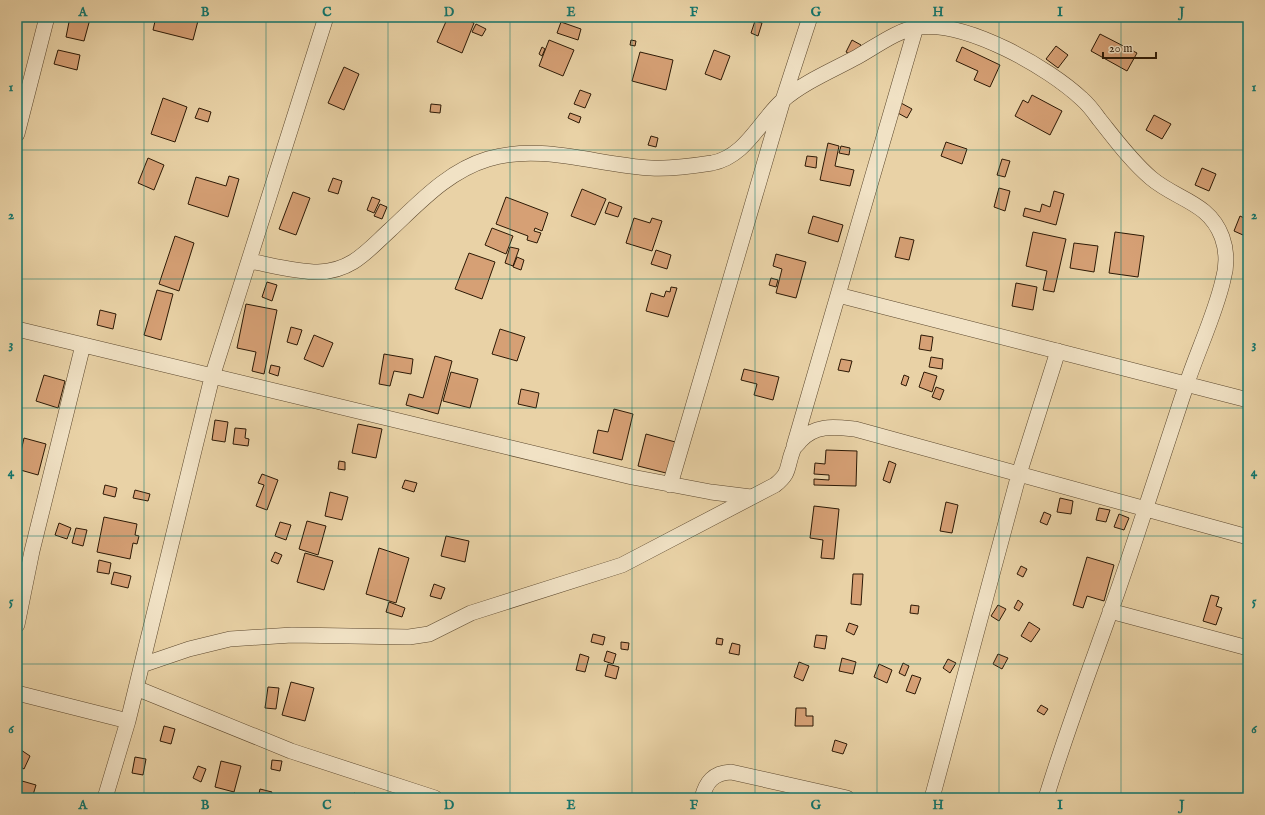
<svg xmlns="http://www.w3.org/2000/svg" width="1265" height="815" viewBox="0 0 1265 815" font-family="'IM FELL English',serif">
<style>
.building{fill:#d6a075;stroke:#2c1905}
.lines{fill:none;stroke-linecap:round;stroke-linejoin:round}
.minor-casing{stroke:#5b472d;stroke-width:16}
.minor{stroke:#f1e2c5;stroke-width:15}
.grid{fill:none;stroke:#0f766e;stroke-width:1;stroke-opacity:0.55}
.neatline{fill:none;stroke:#0f766e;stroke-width:1.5}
.grid-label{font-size:13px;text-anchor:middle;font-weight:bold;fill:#0f766e}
</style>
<rect width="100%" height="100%" fill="#e9d2a6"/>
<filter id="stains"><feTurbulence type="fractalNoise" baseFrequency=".005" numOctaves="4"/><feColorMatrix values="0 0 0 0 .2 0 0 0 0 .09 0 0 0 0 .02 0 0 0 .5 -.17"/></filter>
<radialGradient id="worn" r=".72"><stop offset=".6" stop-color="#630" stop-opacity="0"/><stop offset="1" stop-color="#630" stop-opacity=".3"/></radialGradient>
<path class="building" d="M70,17l20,2 -6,22 -18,-4z
M156,17h43l-6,23 -40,-10z
M448,17h12l14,6 -12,30 -25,-11z
M636,17h16l-1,4z
M755,21l7,2 -4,13 -7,-3z
M561,22l20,7 -3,11 -21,-7z
M476,24l10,5 -4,7 -10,-4z
M1100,34l37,19 -10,18 -36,-20z
M549,40l25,10 -11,26 -24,-10z
M631,40l5,1 -1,5 -5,-1z
M852,40l9,5 -6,12 -9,-5z
M1056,46l12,9 -10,13 -12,-9z
M542,47l3,2 -3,7 -3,-2z
M962,47l38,18 -10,22 -16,-7 4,-9 -22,-10z
M58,50l22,5 -3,15 -23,-6z
M714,50l16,6 -9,24 -16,-6z
M640,52l33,8 -7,30 -34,-9z
M344,67l15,7 -15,36 -16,-7z
M580,90l11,4 -6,14 -11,-4z
M1032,95l30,16 -12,24 -35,-19 8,-16 5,3z
M163,98l24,9 -12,35 -24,-8z
M901,103l11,6 -5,9 -11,-6z
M431,104l10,1 -1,8 -10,-1z
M199,108l12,4 -3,10 -13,-4z
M570,113l11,4 -2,6 -11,-5z
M1154,115l17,9 -9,15 -16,-9z
M651,136l7,2 -2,9 -8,-2z
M946,142l21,7 -5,15 -21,-8z
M828,143l11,3 -4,20 19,4 -4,16 -30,-6z
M841,146l9,2 -1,7 -10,-2z
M807,156l10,1 -1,11 -11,-2z
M148,158l16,7 -10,25 -16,-7z
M1002,159l8,2 -5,16 -8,-2z
M1202,168l14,6 -7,17 -14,-6z
M229,176l10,3 -11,38 -40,-13 8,-27 30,9z
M333,178l9,3 -4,13 -10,-3z
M999,188l11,3 -5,20 -11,-4z
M582,189l24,10 -11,26 -24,-9z
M1054,191l10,3 -8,31 -33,-9 2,-8 15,4 2,-8 8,3z
M293,192l17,6 -14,37 -17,-6z
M372,197l8,3 -6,13 -7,-3z
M506,197l42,16 -6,18 -7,-3 -1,3 7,2 -4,10 -10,-3 1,-4 -32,-12z
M609,202l13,5 -4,10 -13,-4z
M380,204l7,3 -5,12 -8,-3z
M813,216l30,9 -5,17 -30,-9z
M1240,216l8,4 -5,15 -9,-4z
M634,218l16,5 2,-5 10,3 -10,30 -26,-8z
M492,228l21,8 -7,18 -21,-9z
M1033,232l33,7 -12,53 -11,-2 4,-19 -21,-5z
M1115,232l29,4 -6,41 -29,-4z
M175,236l19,7 -15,48 -20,-7z
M900,237l14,3 -5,20 -14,-3z
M1074,243l24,3 -4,26 -24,-4z
M510,247l9,2 -6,17 -8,-3z
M656,250l15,5 -4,14 -16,-5z
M469,253l26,9 -13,37 -27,-10z
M776,254l30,8 -10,36 -20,-5 6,-24 -9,-3z
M517,257l7,3 -3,10 -8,-3z
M771,278l7,2 -2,7 -7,-2z
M267,282l10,3 -5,16 -10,-4z
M1016,283l21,4 -4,23 -21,-4z
M671,287l6,1 -9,29 -22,-6 5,-18 13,4 2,-6 4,1z
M157,290l16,4 -12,46 -17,-5z
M246,304l31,6 -13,64 -12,-3 4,-19 -19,-4z
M100,310l16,4 -3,15 -16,-4z
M291,327l11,3 -5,15 -10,-3z
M500,329l25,8 -8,24 -25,-7z
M314,335l19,8 -10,24 -19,-8z
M921,335l12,2 -2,14 -12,-2z
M384,354l29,5 -2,15 -17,-3 -4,15 -11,-2z
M435,356l17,5 -14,53 -32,-9 3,-11 14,4z
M931,357l12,2 -1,10 -13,-2z
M841,359l11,2 -3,11 -11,-2z
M271,365l9,2 -2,9 -9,-3z
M744,369l35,8 -6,23 -19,-5 3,-11 -16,-4z
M451,372l27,7 -8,29 -27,-7z
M924,372l13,4 -5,16 -13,-5z
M44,375l21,6 -7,27 -22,-7z
M904,375l5,2 -3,9 -5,-2z
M936,387l8,3 -4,10 -8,-3z
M521,389l18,4 -3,15 -18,-4z
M614,409l19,5 -11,46 -29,-7 5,-23 10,2z
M215,420l13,2 -3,20 -13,-2z
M358,424l24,5 -6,29 -24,-5z
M235,428l11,1 -1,9 4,1 -1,7 -15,-2z
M646,434l33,9 -9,31 -32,-8z
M24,438l22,6 -8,31 -21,-6z
M826,450l31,1 -1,35 -42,-1v-6l15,1v-5l-15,-1 1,-11 10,1z
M339,461l6,1v8l-7,-1z
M889,461l7,3 -6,19 -7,-3z
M262,474l16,6 -11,30 -11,-4 8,-21 -6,-2z
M405,480l12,3 -3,9 -12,-4z
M105,485l12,3 -2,9 -12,-3z
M135,490l15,4 -2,7 -15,-3z
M330,492l18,5 -6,23 -17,-4z
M1060,498l13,3 -2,13 -14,-2z
M946,502l12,3 -6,28 -12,-2z
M814,506l25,3 -5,50 -13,-1 2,-18 -13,-2z
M1099,508l11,2 -4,12 -10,-2z
M1044,512l7,3 -4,10 -7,-3z
M1119,514l10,4 -5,12 -10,-3z
M104,517l33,7 -2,11 4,1 -2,8 -4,-1 -3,16 -33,-7z
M307,521l19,5 -8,29 -19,-6z
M280,522l11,3 -5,15 -11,-4z
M59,523l12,5 -4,11 -12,-4z
M76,528l11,2 -4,16 -11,-3z
M446,536l23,5 -4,21 -24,-6z
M379,548l30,10 -13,45 -30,-9z
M275,552l7,3 -4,9 -7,-3z
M305,553l28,8 -9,29 -27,-8z
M1087,557l27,8 -10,36 -17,-5 -4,12 -10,-3z
M99,560l12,3 -2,11 -12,-2z
M1021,566l6,3 -4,8 -6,-3z
M114,572l17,4 -3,12 -17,-4z
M853,574h10l-2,31 -10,-1z
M434,584l11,4 -4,11 -11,-3z
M1211,595l8,2 -3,9 6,2 -6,17 -13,-4z
M1018,600l5,4 -4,7 -5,-3z
M389,602l16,6 -3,9 -16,-5z
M911,605l8,1 -1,8 -8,-1z
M998,605l8,4 -7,12 -8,-5z
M1029,622l11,7 -9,13 -10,-6z
M849,623l9,3 -4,9 -8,-4z
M593,634l12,3 -2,8 -12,-3z
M816,635l11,1 -2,13 -11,-2z
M717,638l6,1 -1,6 -6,-1z
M621,642l8,1 -1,7 -7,-1z
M732,643l8,2 -1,10 -10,-2z
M607,651l9,3 -3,10 -9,-3z
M580,654l9,3 -4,15 -9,-2z
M998,654l10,4 -6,11 -9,-5z
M842,658l14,4 -3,12 -14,-3z
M948,659l8,4 -6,10 -7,-5z
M799,662l10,4 -6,15 -9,-4z
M903,663l6,3 -4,10 -6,-3z
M608,664l11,3 -3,12 -11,-3z
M879,664l13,6 -5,13 -13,-6z
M912,675l9,3 -6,16 -9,-3z
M291,682l23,6 -9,33 -23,-6z
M268,687l11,1 -3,21 -11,-1z
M1041,705l7,4 -4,6 -7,-4z
M796,708h10v8h7v10h-18z
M164,726l11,3 -4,15 -11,-3z
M835,740l12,4 -4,10 -11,-3z
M21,750l9,6 -6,13 -7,-4v-8z
M135,757l11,2 -3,16 -11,-2z
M272,760l10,1 -2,10 -9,-2z
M221,761l20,5 -7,26 -19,-5z
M198,766l8,3 -5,13 -8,-4z
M22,781l14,4 -3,10 10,3h-25z
M260,789l12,3 -2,6h-12z
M354,793l15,5h-17z
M151,795l17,3h-17z"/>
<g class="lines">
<g class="minor-casing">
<path id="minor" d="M17,134l30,-117
M249,261c22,4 46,11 69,11 34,-1 49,-21 72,-42 30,-28 58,-59 98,-71 53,-16 109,6 163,9 19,1 42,-2 61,-5 33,-6 47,-41 70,-62 20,-18 51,-31 75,-44 18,-10 42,-28 62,-30 48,-6 129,40 163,72 7,6 12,13 17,20 16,20 32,42 52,59 26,22 58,24 71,59 5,14 5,29 1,43 -8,35 -26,72 -37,106 -23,69 -45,138 -69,207 -24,68 -50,136 -71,205
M838,295l410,105
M17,329l615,148 79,15 40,5
M794,446l122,-419
M670,485l113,-385 27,-83
M1110,611l138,37
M17,625l15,-74 51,-206
M142,665l47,-16 41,-10 62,-4 117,2 20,-3 42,-21 151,-48 153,-80c16,-13 11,-17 18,-35 1,-3 5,-6 7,-9 15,-17 35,-14 55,-12l393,108
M136,688l155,63 144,47
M17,693l111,28
M105,798l23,-77 84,-344 114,-360
M702,798c4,-16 11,-25 29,-26l116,26
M932,798l87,-324 39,-123"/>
</g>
<use href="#minor" class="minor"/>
</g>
<path class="grid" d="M144,17v781M266,17v781M388,17v781M510,17v781M632,17v781M755,17v781M877,17v781M999,17v781M1121,17v781M17,150h1231M17,279h1231M17,408h1231M17,536h1231M17,664h1231"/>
<rect width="1265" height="815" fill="none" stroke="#e9d2a6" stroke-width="44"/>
<path d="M1103 52v6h53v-6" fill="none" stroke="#2c1905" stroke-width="2"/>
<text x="1109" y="52" font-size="12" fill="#2c1905" stroke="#f1e2c5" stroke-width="3" paint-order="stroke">20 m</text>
<rect x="22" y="22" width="1221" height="771" class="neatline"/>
<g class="grid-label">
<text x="83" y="16">A</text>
<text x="205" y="16">B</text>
<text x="327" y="16">C</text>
<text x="449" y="16">D</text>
<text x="571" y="16">E</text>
<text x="694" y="16">F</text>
<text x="816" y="16">G</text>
<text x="938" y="16">H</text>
<text x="1060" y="16">I</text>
<text x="1182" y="16">J</text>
<text x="11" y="91">1</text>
<text x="1254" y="91">1</text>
<text x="11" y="219">2</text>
<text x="1254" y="219">2</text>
<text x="11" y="348">3</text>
<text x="1254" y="348">3</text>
<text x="11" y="476">4</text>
<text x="1254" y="476">4</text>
<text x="11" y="605">5</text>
<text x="1254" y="605">5</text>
<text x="11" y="733">6</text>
<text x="1254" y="733">6</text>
<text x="83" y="809">A</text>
<text x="205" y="809">B</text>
<text x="327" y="809">C</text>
<text x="449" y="809">D</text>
<text x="571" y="809">E</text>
<text x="694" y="809">F</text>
<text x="816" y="809">G</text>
<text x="938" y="809">H</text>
<text x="1060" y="809">I</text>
<text x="1182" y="809">J</text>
</g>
<rect width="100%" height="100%" filter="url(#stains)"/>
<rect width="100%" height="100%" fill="url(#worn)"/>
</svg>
